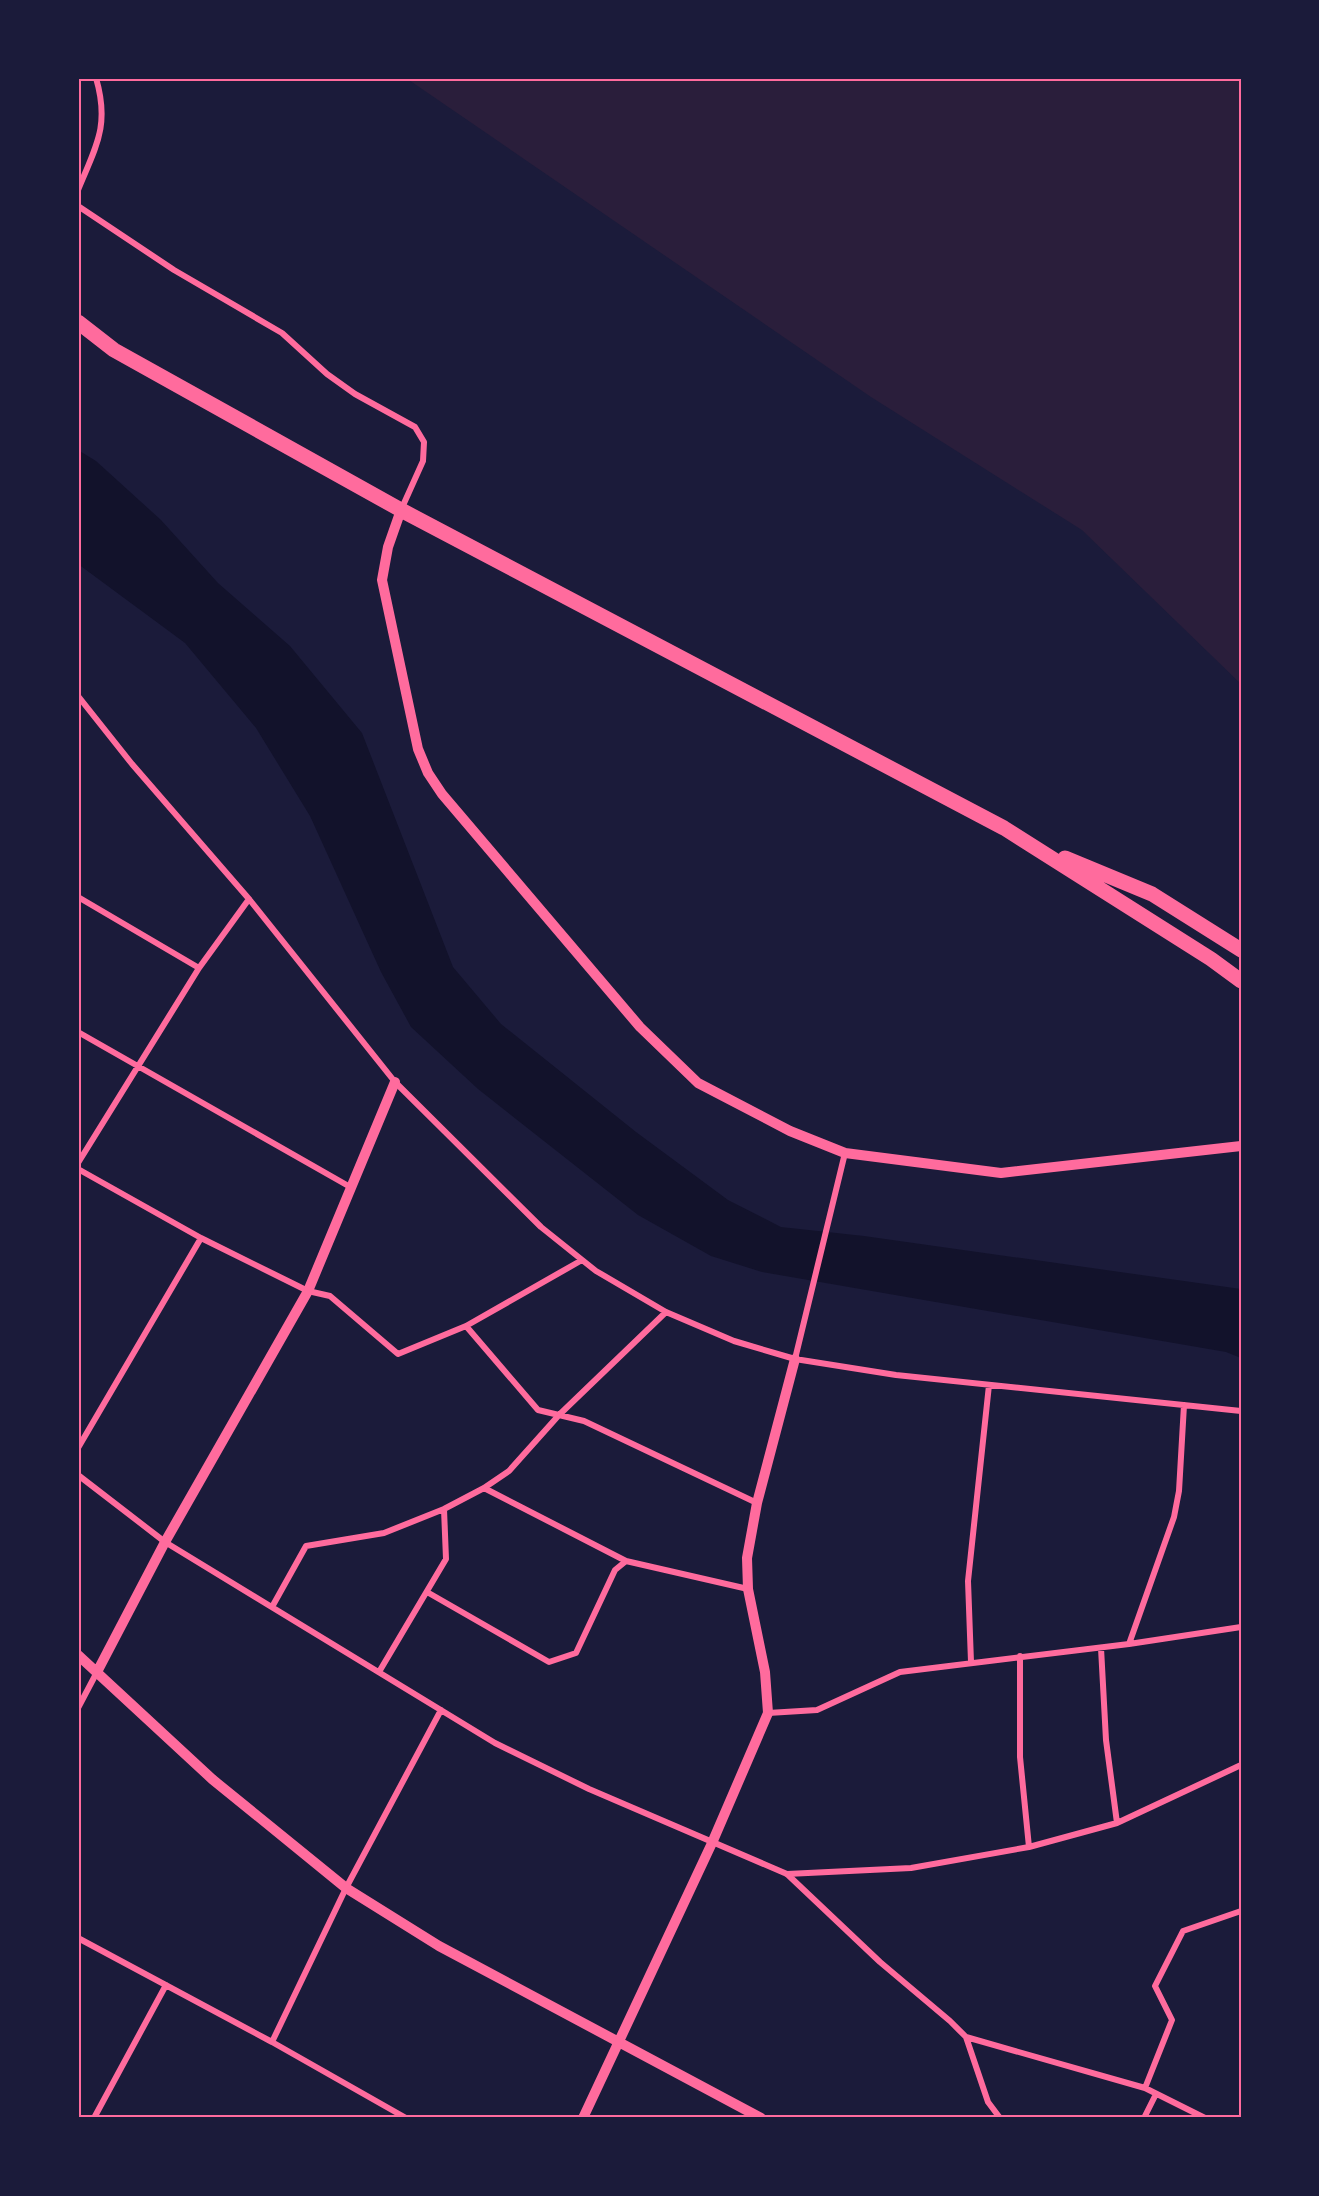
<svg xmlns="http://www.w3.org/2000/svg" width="1319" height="2196" viewBox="0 0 1319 2196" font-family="'DM Sans',sans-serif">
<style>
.green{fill:#2a1e3b}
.water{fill:#12122b}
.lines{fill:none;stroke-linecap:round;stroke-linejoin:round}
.minor{stroke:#ff6b9d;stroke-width:6}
.tertiary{stroke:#ff6b9d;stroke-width:10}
.primary{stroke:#ff6b9d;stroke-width:15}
.neatline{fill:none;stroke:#ff6b9d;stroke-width:2}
</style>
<rect width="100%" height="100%" fill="#1b1b3a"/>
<path class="green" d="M406,78h835v606l-159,-154 -211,-133z"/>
<path class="water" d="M78,450l18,11 65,59 57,63 72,63 72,87 91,234 48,57 135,108 92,68 53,27 83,9 377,53v69l-15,-6 -464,-80 -51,-16 -73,-41 -160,-126 -67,-62 -30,-55 -71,-156 -54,-88 -71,-85 -107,-79z"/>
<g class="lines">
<path class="minor" d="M78,190c18,-44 32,-64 18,-112
M78,206l96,64 108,63 45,41 28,20 60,33 9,15 -1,19 -22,49
M78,696l54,68 117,135 146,183 146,145 55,44 70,41 68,29 61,18 101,16 345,36
M78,897l121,71
M78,1032l274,156
M78,1163l121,-195 50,-69
M78,1169l123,69 107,53 22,5 68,58 68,-28 116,-66
M466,1326l72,84 46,11 173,82
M795,1359l50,-206
M78,1448l123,-210
M78,1475l87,67 330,201 94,46 198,85 93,88 70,59 16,16 179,51 60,30
M484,1488l142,73
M427,1592l122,70 27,-9 39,-83 11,-9 122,28
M272,1607l34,-61 78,-13 60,-24 40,-21 25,-17 50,-56 107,-103
M1129,1644l45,-127 5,-26 5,-86
M1101,1648l5,92 11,83
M1020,1656v101l9,90
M971,1662l-3,-81 21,-196
M379,1672l67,-113 -2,-50
M78,1708l19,-36
M768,1713l49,-3 83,-38 229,-28 112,-17
M787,1874l124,-6 118,-21 88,-24 124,-58
M78,1938l194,104 134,76
M966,2037l22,65 12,16
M272,2042l74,-154 95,-178
M1145,2088l27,-68 -17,-34 28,-55 58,-20
M94,2118l72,-133
M1144,2118l12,-24"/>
<path class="tertiary" d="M401,510l-13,37 -6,33 36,169 10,24 14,21 198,233 58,56 92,48 55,22 156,20 240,-27
M78,1655l134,124 134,109 93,58 322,172
M97,1672l68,-130 143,-251 87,-209
M583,2118l129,-275 56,-130 -3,-41 -17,-83 -1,-31 10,-55 38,-144"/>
<path class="primary" d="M78,322l36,28 287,160 603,318 207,131 30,22
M1065,858l87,36 89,56"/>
</g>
<rect width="1319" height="2196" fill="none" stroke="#1b1b3a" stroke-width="159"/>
<rect x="80" y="80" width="1160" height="2036" class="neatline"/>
</svg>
